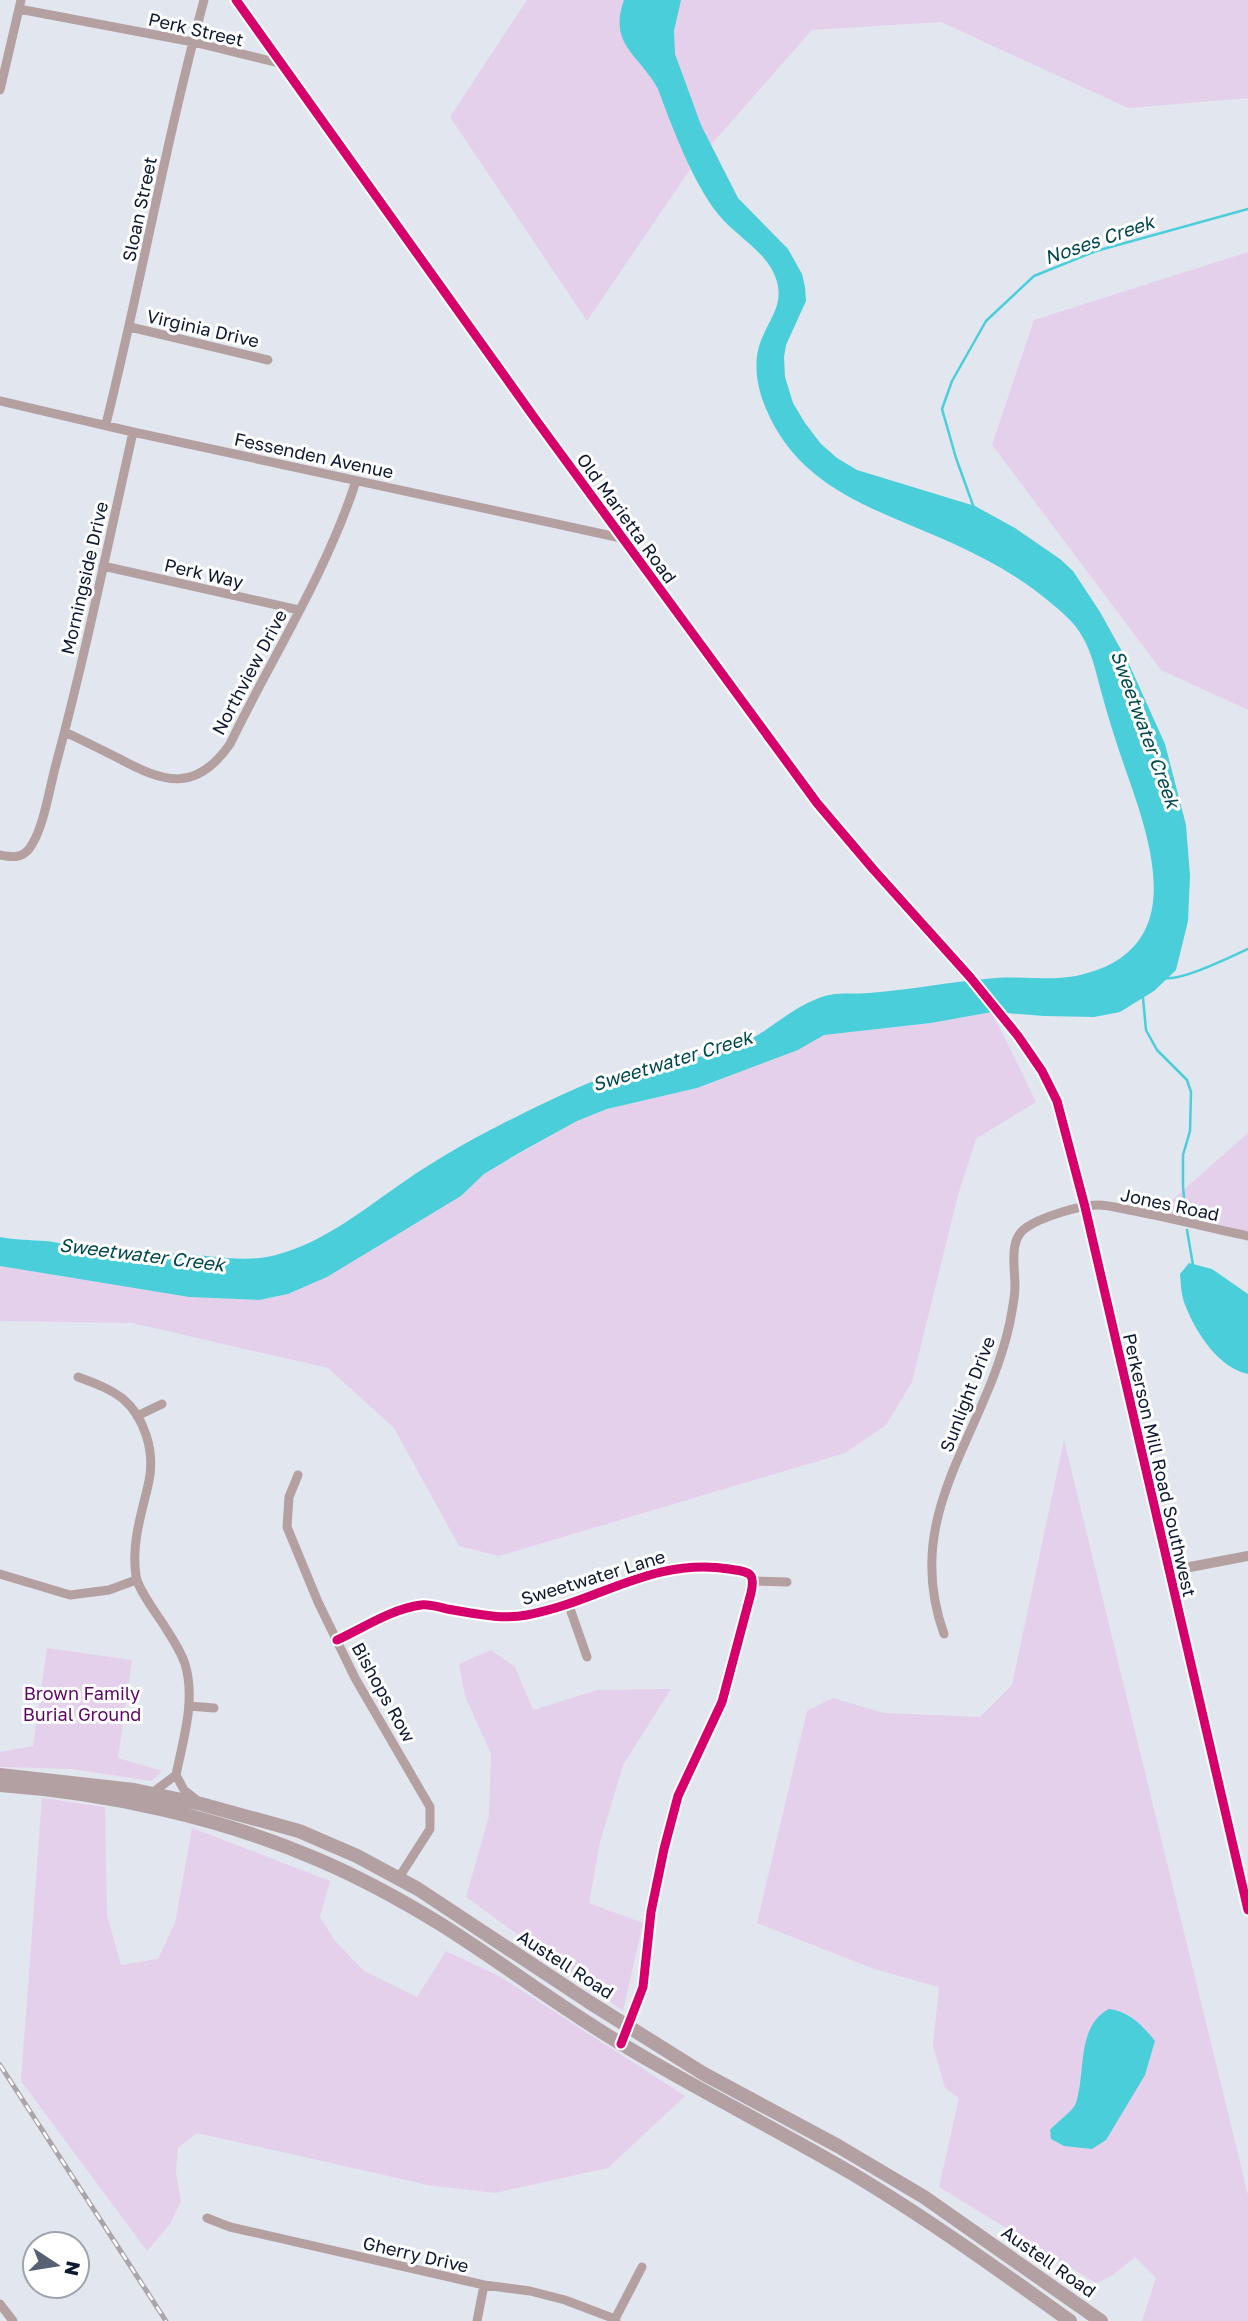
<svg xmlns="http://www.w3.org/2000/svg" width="1248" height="2321" viewBox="0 0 1248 2321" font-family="'Golos Text',sans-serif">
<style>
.green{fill:#e5d0ec}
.water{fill:#4aceda}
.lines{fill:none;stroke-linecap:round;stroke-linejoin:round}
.stream{stroke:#4aceda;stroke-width:2.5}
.minor{stroke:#b4a0a0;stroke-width:9}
.tertiary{stroke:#b4a0a0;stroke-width:10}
.primary{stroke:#b2a0a3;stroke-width:14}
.rail-casing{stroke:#aba5aa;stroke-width:5}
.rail{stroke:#fff;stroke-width:2.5;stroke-dasharray:8;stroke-linecap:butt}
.cycleway-casing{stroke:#fff;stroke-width:13}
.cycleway{stroke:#d6006c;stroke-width:9}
.labels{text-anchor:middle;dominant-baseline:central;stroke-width:6;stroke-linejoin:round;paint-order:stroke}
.street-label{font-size:18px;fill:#0d1831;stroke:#fff}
.park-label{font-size:18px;fill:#5f0765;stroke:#fff}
.water-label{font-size:19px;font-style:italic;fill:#01494f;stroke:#fff}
</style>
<rect width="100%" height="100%" fill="#e2e6ee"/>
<path class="green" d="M527,0h721v98l-120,10 -187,-86 -129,8 -119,135 -106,156 -137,-204z
M1248,252v458l-87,-40 -169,-225 42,-125z
M992,1012l44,90 -60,37 -18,56 -46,187 -26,43 -41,28 -346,103 -40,-10 -65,-118 -66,-60 -196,-45 -132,-2v-55l189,31 70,3 29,-6 39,-17 134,-81 23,-22 93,-53 30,-12 90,-21 101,-38 26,-15 107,-12z
M1248,1133v104l-93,-22z
M1064,1440l184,755v126h-106l14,-43 -21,-21 -22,18 -17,8 -157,-96 20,-89 -14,-10 -12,-43 6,-58 -65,-18 -117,-46 50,-212 26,-13 51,15 96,4 32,-32z
M47,1648l85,12 -14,98 44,13 -10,10 -81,-12 -71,-2v-15l33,-6z
M491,1650l24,17 18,43 64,-20 74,-1 -48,76 -23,77 -11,61 54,20 -20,88 -157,-114 23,-81 2,-62 -26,-58 -6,-32z
M42,1798l63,9 2,108 14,50 37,-6 17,-36 17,-95 138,53 -10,36 15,24 29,30 53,26 29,-46 53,25 186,120 -77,72 -113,25 -67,-8 -231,-52 -19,15 -2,25 5,28 -11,23 -23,27 -126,-170z"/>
<path class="water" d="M624,0h57l-7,31 1,23 26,71 37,73 50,51 14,25 3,13 1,14 -20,44 -2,12 1,20 8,26 12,20 16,21 16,14 20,12 118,36 40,22 45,31 13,12 27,41 29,52 36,80 21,81 4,51 -2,45 -12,49 -22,21 -34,21 -26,5 -50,-1 -52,-4 -61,11 -107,12 -26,15 -101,38 -90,21 -30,12 -58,32 -35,21 -23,22 -134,81 -39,17 -29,6 -70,-3 -189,-31v-29c15,3 30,3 46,4 15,2 30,6 46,7 30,3 61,4 92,6 30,2 62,9 92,1 49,-13 88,-46 129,-74 48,-33 99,-59 152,-84 31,-14 63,-29 97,-34 30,-4 63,-6 90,-20 30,-15 56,-44 91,-49 11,-1 23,0 34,-1 43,-3 84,-12 127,-15 27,-2 53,3 80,-2 115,-24 76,-131 49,-208 -9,-26 -17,-51 -24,-77 -5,-19 -9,-38 -19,-55 -7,-13 -19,-23 -31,-33 -29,-25 -64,-44 -99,-60 -58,-27 -125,-44 -166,-99 -21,-29 -40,-73 -23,-108 8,-19 20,-32 14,-54 -8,-30 -41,-45 -59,-68 -25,-31 -46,-87 -60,-125 -19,-35 -50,-44 -34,-89z
M1189,1263l23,6 36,25v80c-29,-6 -52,-41 -62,-67 -5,-11 -5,-22 -6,-33z
M1109,2009c20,2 34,17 46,32l-10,34 -39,65 -14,9 -28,-3 -13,-7 -1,-9c7,-8 24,-20 26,-27 10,-30 0,-77 33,-94z"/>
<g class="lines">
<path class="stream" d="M974,508l-18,-50 -14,-49 10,-28 34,-60 48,-45 62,-25 152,-42
M1165,978c17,3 65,-21 83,-29
M1143,998l3,32 11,20 30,30 4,12 -1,39 -7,24v32l3,31
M1187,1230l6,35"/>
<path class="minor" d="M236,0l385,538
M19,9l174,33 90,22
M0,90l21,-90
M130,327l138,33
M0,401l133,31 488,106
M106,424c35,-141 60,-284 98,-424
M103,566l196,44
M65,732c17,8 35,17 53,26 46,25 78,35 112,-14 42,-87 96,-170 126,-263
M0,855c11,2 21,4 29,-6 14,-18 20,-58 26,-81 30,-111 53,-224 78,-336
M78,1377c16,6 31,11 44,21 23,19 33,54 27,83 -7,32 -18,61 -13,95 2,14 21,38 29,51 7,11 16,24 20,37 11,36 -2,76 -9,111l8,15 14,11
M137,1416l25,-12
M298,1475l-9,22 -2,30 31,75 37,76 75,129v22l-32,50
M0,1574l70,21 39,-5 27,-10
M754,1581l33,1
M568,1603l19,54
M944,1634c-44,-122 42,-199 66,-312 2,-12 5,-24 5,-36 0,-20 -7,-47 12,-59 15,-10 53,-22 71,-22 10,0 21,3 31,5 40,7 79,18 119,26
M337,1640c26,-12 54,-31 84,-35 8,-1 18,2 26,4 26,4 53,11 80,6 71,-13 125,-58 202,-46 19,3 27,2 22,24l-29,109 -44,94 -14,53 -13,63 -8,75 -22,57
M189,1706l25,2
M152,1793l24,-18
M207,2218l23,9 254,58 46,6 35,9 50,19 1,2
M0,2304l13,17
M615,2319l27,-52
M477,2321l7,-36"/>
<path class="tertiary" d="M621,538l196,265 56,66 97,108 48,59 24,35 15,30 28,106 163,703
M1169,1571l79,-15"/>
<path class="primary" d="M0,1775l134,15 67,14 98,27 58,25 61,33 171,113 115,72 134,72 86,51 177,124
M0,1785c107,8 220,32 319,75 42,18 84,41 123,65 62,39 120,84 183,121 75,45 153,84 228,128 75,45 146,96 217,147"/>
<g class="rail-casing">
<path id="rail" d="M0,2065l166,256"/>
</g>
<use href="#rail" class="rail"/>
<g class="cycleway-casing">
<path id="cycleway" d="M236,0l300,420 281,383 56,66 97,108 48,59 24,35 15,30 28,106 163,703
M337,1640c26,-12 54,-31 84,-35 8,-1 18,2 26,4 26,4 53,11 80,6 71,-13 125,-58 202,-46 19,3 27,2 22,24l-29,109 -44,94 -14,53 -13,63 -8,75 -22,57"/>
</g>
<use href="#cycleway" class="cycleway"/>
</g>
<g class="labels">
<g class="street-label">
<text transform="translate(196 29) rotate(13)">Perk Street</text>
<text transform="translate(139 209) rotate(-78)">Sloan Street</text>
<text transform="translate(203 328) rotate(13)">Virginia Drive</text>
<text transform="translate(314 455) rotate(12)">Fessenden Avenue</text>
<text transform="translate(627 518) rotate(54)">Old Marietta Road</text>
<text transform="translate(204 573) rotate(13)">Perk Way</text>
<text transform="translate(84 578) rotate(-77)">Morningside Drive</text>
<text transform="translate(249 672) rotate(-62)">Northview Drive</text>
<text transform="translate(1170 1204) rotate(12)">Jones Road</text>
<text transform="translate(967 1394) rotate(-69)">Sunlight Drive</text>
<text transform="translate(1160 1465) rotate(77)">Perkerson Mill Road Southwest</text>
<text transform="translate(593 1577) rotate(-17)">Sweetwater Lane</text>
<text transform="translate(384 1692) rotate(61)">Bishops Row</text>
<text transform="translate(566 1964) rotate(33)">Austell Road</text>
<text transform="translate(416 2254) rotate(13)">Gherry Drive</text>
<text transform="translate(1049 2261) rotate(35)">Austell Road</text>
</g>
<g class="park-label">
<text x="82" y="1693">Brown Family<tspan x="82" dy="21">Burial Ground</tspan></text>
</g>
<g class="water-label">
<text transform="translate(1099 239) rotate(-19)">Noses Creek</text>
<text transform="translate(1146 729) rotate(70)">Sweetwater Creek</text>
<text transform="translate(672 1060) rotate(-17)">Sweetwater Creek</text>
<text transform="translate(142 1254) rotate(7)">Sweetwater Creek</text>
</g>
</g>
<g transform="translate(56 2265) rotate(102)"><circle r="33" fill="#ffffff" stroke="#9ea3ad" stroke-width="2"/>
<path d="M0-5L12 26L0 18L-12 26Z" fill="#586073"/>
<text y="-10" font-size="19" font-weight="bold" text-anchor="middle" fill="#0d1831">N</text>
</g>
</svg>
